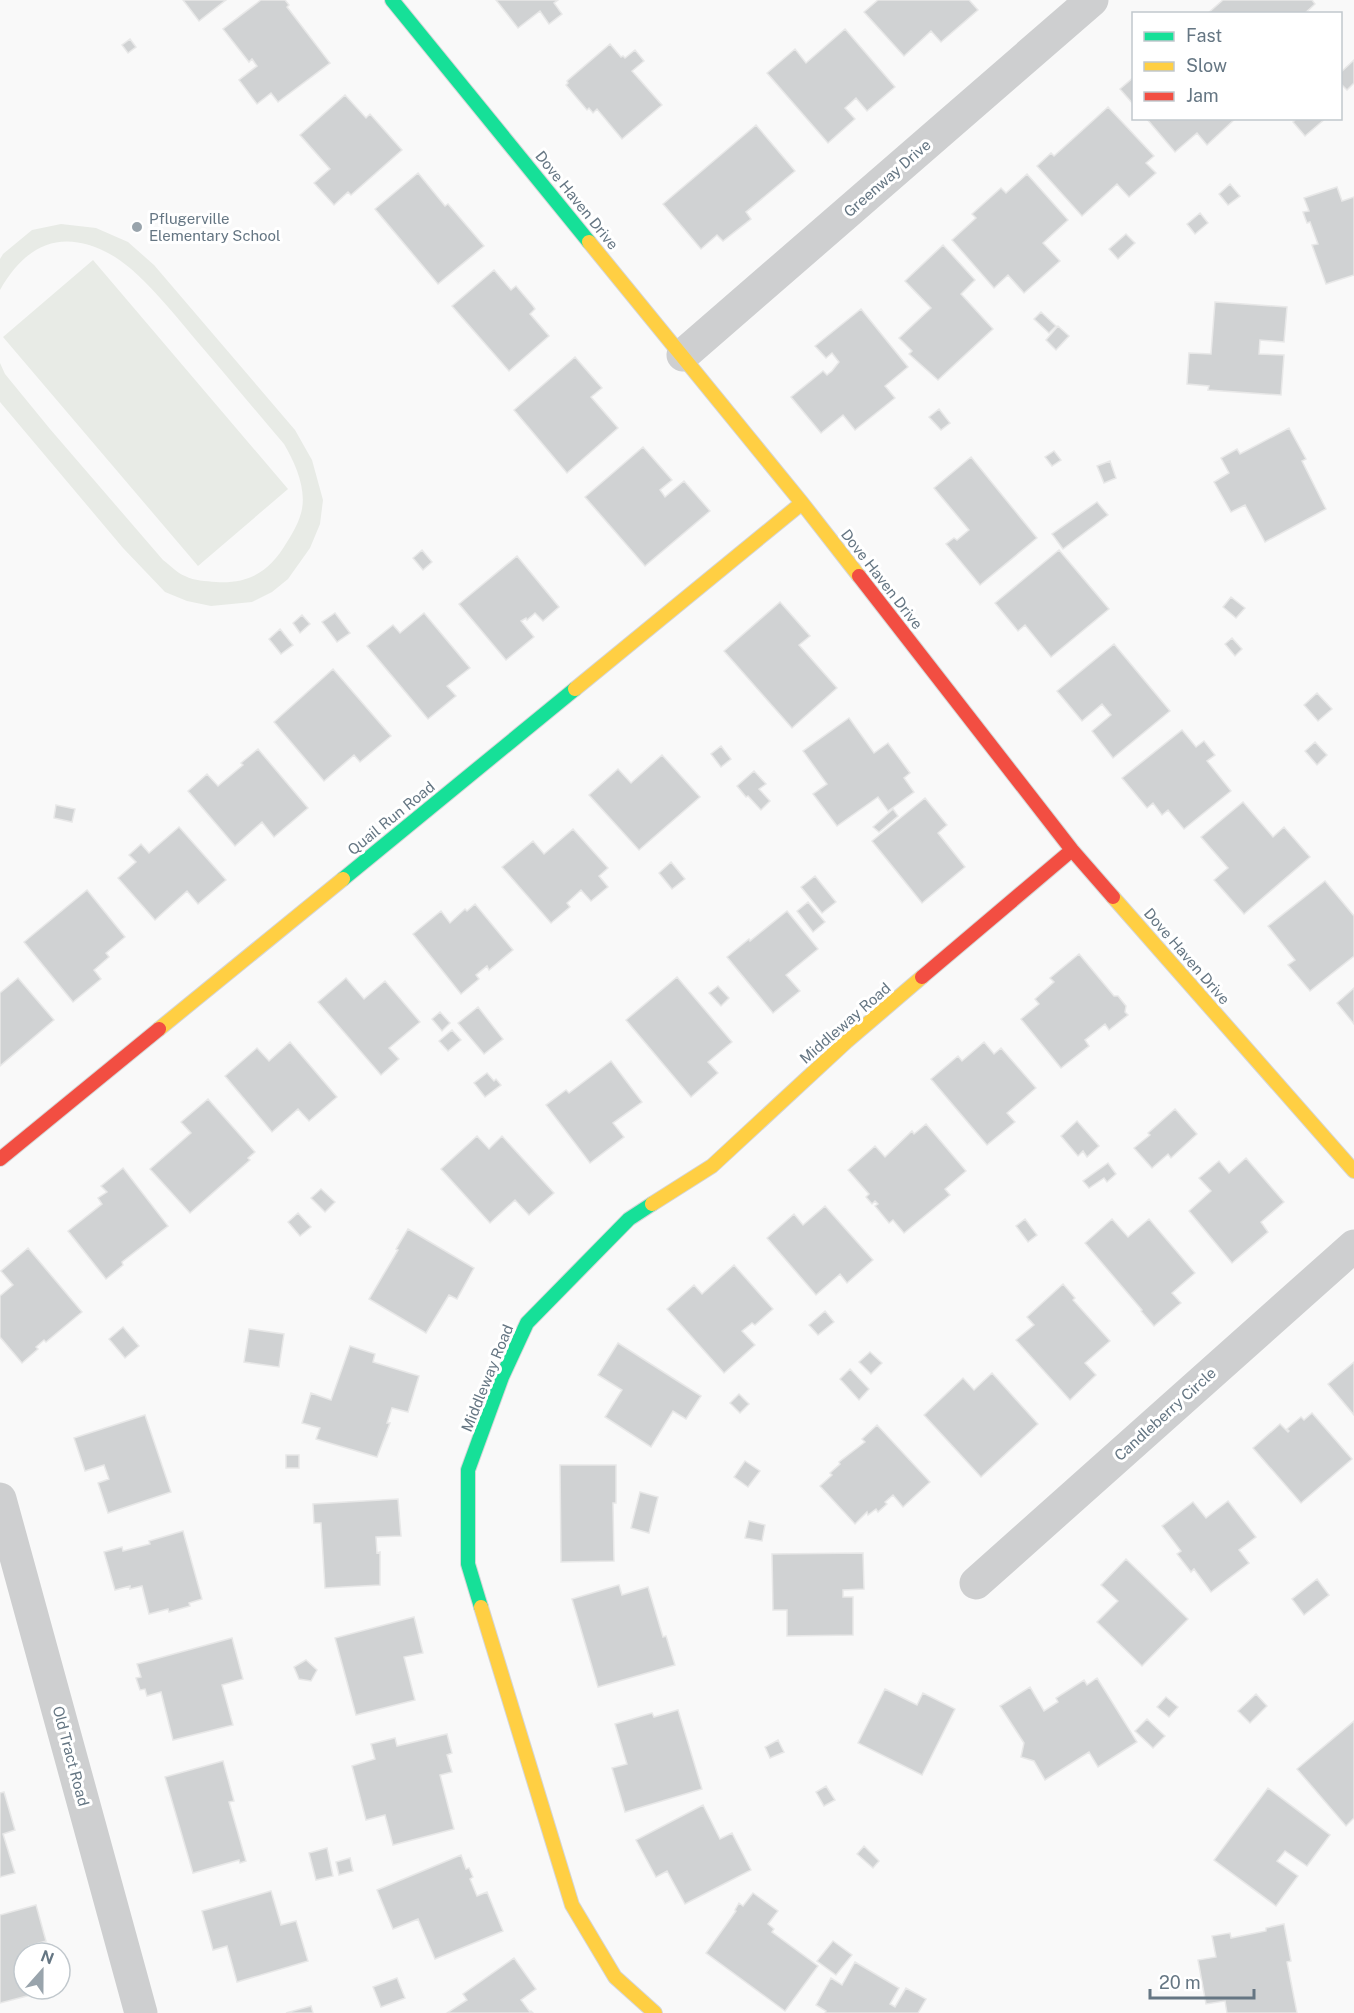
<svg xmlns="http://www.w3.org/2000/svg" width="1354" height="2013" viewBox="0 0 1354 2013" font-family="'Public Sans',sans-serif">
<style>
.green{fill:#e8ebe6}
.building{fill:#d0d2d3;stroke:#e8e8e8;stroke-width:1.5}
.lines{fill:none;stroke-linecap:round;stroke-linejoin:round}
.fast-casing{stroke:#d5d6d7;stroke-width:16}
.slow-casing{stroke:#d5d6d7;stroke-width:16}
.jam-casing{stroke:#d5d6d7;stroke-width:16}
.street{stroke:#cecfd0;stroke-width:33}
.fast{stroke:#16e098;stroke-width:14}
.slow{stroke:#ffcf43;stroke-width:14}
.jam{stroke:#f24e42;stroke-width:14}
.poi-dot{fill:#99a4ac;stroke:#fff;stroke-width:2}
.labels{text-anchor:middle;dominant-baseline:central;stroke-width:6;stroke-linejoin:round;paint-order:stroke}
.street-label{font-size:15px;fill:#657683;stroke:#fff}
.poi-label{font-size:15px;fill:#657683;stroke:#fff;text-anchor:start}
</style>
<rect width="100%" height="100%" fill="#f9f9f9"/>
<path class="green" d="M61,224l35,4 32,14 26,23 141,165 17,30 11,40 -3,24 -10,24 -22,31 -16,13 -20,10 -41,4 -24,-5 -22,-9 -42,-44 -123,-146v-39l5,11 45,55 113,131c7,5 14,13 22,16 10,5 20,5 31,6 34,2 54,-11 71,-40 6,-9 13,-22 15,-33 4,-22 -7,-46 -18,-65 -28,-33 -55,-65 -83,-98 -23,-27 -57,-71 -86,-89 -50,-30 -88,-15 -115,33v-31l3,-5 29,-24z
M93,260l195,229 -90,77 -195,-229z"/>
<path class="building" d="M183,0h43l-27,21z
M261,0h24l4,5 -2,2 43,56 -52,39 -7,-9 -14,11 -18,-24 18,-14 -5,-7 -3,3 -26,-33z
M496,0h62l-4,3 8,11 -13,10 -9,-13 -22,17z
M878,0h91l9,10 -37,32 -10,-11 -27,25 -40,-44z
M1223,0h89l3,4 -11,10h-97z
M845,29l50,58 -28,24 -11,-13 -11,10 10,11 -27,24 -61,-70 28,-24 11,14z
M130,39l6,8 -8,6 -6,-8z
M610,44l11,13 2,-1 2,2 10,-8 9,11 -12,10 30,34 -40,34 -25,-30 -4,4 -4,-5 -2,2 -21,-25 2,-2 -1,-2z
M1354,60v23l-7,7 -7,-7v-10z
M1134,77v28l-14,-16z
M345,95l21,23 4,-4 32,36 -51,45 -3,-3 -14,13 -20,-22 16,-14 -30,-34z
M1108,107l46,49 -8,7 10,10 -27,24 -12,-13 -35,32 -45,-50 14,-13 3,3z
M1146,118h90l-29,27 -10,-12 -22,19z
M1297,118h29l-21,18 -12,-14z
M756,125l39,46 -49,41 5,7 -28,22 -6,-6 -16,14 -38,-45z
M418,173l27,33 3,-2 36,42 -46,38 -63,-75z
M1027,174l41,46 -25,23 17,18 -36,32 -16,-18 -14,13 -42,-48 24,-22 -4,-4 29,-26 5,5z
M1230,184l10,12 -12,9 -9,-11z
M1337,187l5,14 12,-4v78l-28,9 -14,-39 6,-1 -8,-22 -3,1 -4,-11 6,-1 -5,-13z
M1200,213l8,10 -13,11 -8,-10z
M1126,234l9,9 -17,16 -9,-10z
M943,245l32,35 -14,14 32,35 -55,51 -29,-26 3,-3 -13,-13 32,-30 -26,-27z
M494,270l17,20 5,-4 17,20 2,3 -5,5 19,22 -40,35 -57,-65z
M1215,302l72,5 -3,35 -24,-2 -1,14 25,1 -3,40 -73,-5 1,-4 -22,-2 2,-31 22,1z
M861,309l47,58 -23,19 10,12 -40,32 -12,-15 -22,18 -30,-36 32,-26 4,4 5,-4 7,-9 -7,-9 -6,5 -11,-12z
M1041,312l15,14 -7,7 -15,-14z
M1058,326l11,10 -13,14 -10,-10z
M575,357l27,31 -11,9 27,31 -51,45 -53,-63z
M939,409l11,14 -9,7 -12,-13z
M1289,428l17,31 -4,2 24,48 -61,33 -20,-37 -14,7 -17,-30 15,-9 -8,-15 16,-9 3,5z
M643,447l29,33 -12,10 5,7 19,-16 26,30 -65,55 -60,-69z
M1054,451l7,9 -9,6 -7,-9z
M971,457l66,81 -57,47 -34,-41 8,-6 3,2 12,-10 -35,-42z
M1110,461l6,17 -12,5 -7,-17z
M1097,502l11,13 -45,34 -11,-15z
M422,550l10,12 -9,8 -10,-12z
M1059,550l50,59 -58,48 -26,-32 -7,6 -23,-28z
M517,556l42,51 -16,14 -8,-8 -8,7 -1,-2 -5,3 13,16 -28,23 -47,-56z
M1231,597l14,11 -9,10 -13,-11z
M780,602l30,34 -11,9 38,43 -45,40 -68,-77z
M335,613l15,20 -13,9 -15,-20z
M424,613l46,55 -23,18 9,10 -28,23 -61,-73 26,-21 7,8z
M302,615l8,9 -10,9 -7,-10z
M280,629l13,16 -12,9 -12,-15z
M1232,638l10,11 -7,7 -10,-12z
M1114,644l56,67 -57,47 -21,-27 19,-16 -9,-11 -20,17 -25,-30z
M333,669l58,67 -31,26 -6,-7 -30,26 -50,-59z
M1317,693l15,16 -14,12 -14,-16z
M849,718l25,35 14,-10 22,30 -6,5 10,14 -26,19 -10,-14 -41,29 -24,-32 14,-10 -24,-33z
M1182,730l14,17 8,-6 11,14 -8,6 24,30 -47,38 -16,-19 -6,5 -9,-12 -6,5 -25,-30z
M1315,742l12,13 -10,10 -12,-14z
M721,746l10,13 -10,8 -10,-13z
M258,749l50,59 -34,29 -12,-15 -27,24 -47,-55 19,-17 11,12 25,-21 -2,-2z
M662,755l38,42 -61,53 -50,-55 29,-26 13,14z
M754,771l12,13 -7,5 11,12 -9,9 -13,-14 -2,1 -9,-11z
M925,798l22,27 -9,8 27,34 -43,36 -50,-62z
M1243,802l30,35 11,-10 26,30 -66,57 -30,-34 14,-12 -27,-31z
M56,805l19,4 -3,13 -18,-4z
M893,809l5,7 -19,16 -6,-5z
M179,827l47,53 -28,24 -11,-13 -32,29 -37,-42 18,-16 -7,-7 12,-11 8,9z
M573,829l35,39 -9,8 9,11 -17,14 -10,-11 -14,13 3,4 -19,16 -49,-56 31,-26 11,13z
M671,862l14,17 -13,10 -13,-16z
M815,876l21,26 -14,11 -21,-26z
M1325,881l29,35v40l-44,35 -22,-26 7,-5 -27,-34z
M87,890l38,47 -19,16 3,4 -15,13 7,9 -28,23 -49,-60z
M808,902l17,20 -12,10 -16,-21z
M475,904l38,46 -24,20 -2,-4 -11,9 3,4 -18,15 -48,-60 28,-23 9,12 15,-14 2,2z
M787,911l31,38 -32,26 14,16 -27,22 -46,-56 22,-18 1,2z
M1079,954l35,42h4l8,10 -1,6 3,3 -19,15 -4,-6 -20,16 4,6 -28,22 -40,-49 18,-15 -4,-5 19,-17 -4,-4z
M677,977l55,65 -24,20 10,11 -27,24 -65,-77z
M18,978l36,42 -54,46v-73z
M346,978l18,21 21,-18 35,41 -31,26 10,11 -18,16 -63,-73z
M718,986l11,12 -8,8 -12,-13z
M1354,988v36l-17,-21z
M478,1007l25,32 -19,15 -26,-31z
M440,1012l10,11 -8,8 -10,-12z
M452,1030l9,10 -13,11 -9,-10z
M290,1042l47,55 -28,24 -11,-12 -26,23 -47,-56 32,-28 12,13z
M984,1042l10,12 7,-6 35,40 -29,25 8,9 -28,23 -56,-66 27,-23 4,5z
M611,1061l31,41 -29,21 11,14 -34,26 -44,-58 20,-15 3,3z
M487,1073l7,8 2,-2 5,6 -16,12 -11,-14z
M208,1099l47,53 -7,6 2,2 -60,53 -40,-44 41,-36 -10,-11z
M1175,1109l22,25 -26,24 -3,-4 -16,14 -18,-20 16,-13 -2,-2z
M1077,1121l22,25 -12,11 -4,-6 -5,5 -17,-20z
M926,1124l40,47 -21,18 5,6 -46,38 -11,-13 -4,3 -14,-17 3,-2 -3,-3 -3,3 -6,-7 3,-3 -21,-24 27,-24 10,11 27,-26 2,3z
M477,1136l12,13 13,-13 52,57 -25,22 -14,-15 -25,23 -49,-54z
M1246,1158l38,44 -23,20 7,10 -36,31 -43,-52 22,-20 -12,-13 20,-17 10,12z
M1108,1163l8,11 -9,8 -3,-4 -15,10 -6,-7z
M123,1168l45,58 -46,36 1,3 -17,14 -38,-48 34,-27 -4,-6 9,-6 -6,-6z
M321,1189l14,13 -10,10 -14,-14z
M825,1206l48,54 -26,23 -7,-9 -24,21 -49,-57 27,-24 9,11z
M298,1213l13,14 -11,9 -12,-14z
M1025,1219l12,16 -9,7 -12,-16z
M1112,1219l16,18 21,-18 46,54 -23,20 9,10 -27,23 -13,-15 1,-1 -57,-67z
M408,1229l66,39 -17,31 -8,-4 -23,38 -57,-34 29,-49 -2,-1z
M28,1248l54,64 -36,30 -2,-2 -8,7 2,2 -16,14 -22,-26v-41l13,-11 -12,-14z
M734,1265l39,44 -18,16 -3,-2 -10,8 13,14 -31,28 -57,-64 27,-24 8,9z
M1063,1284l12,14 -2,2 37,41 -25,22 11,12 -26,25 -54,-60 18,-15 -7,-8z
M825,1311l9,11 -16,13 -9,-10z
M123,1327l16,19 -14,12 -16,-19z
M249,1329l35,5 -5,33 -35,-5z
M618,1343l83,53 -15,23 -13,-8 -22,36 -46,-30 17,-27 -24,-15z
M350,1346l25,8 -2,8 46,14 -11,36 -16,-4 -5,15h3l-13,34 -61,-18 4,-11 -18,-5 9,-30 20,7z
M870,1352l12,11 -11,11 -12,-12z
M1354,1362v53l-26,-31z
M850,1369l19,20 -10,11 -19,-21z
M992,1373l46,51 -57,53 -57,-62 39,-37 11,12z
M739,1394l10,10 -9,9 -10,-10z
M1312,1413l40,46 -51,44 -48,-55 27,-24 8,8 1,-1 -2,-2 14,-12 3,3z
M145,1415l26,77 -63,21 -10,-30 11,-4 -5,-14 -19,6 -11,-33z
M877,1425l53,57 -27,25 -10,-12 -8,7 2,2 -9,8 -2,-3 -8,6 -1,-3 -12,12 -35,-38 12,-11 -2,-2 10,-9 -1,-2 26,-20 -3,-3z
M286,1455h13v13h-13z
M745,1461l15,10 -12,16 -14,-10z
M560,1465h56v38h-3l1,58 -53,1z
M640,1492l18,5 -9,36 -18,-5z
M398,1499l3,37 -25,1 1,16 3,-1v33l-55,3 -4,-65h-7l-1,-19z
M1228,1501l28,36 -17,13 10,13 -38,29 -17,-23 -3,3 -14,-18 4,-3 -19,-25 31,-24 13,16z
M749,1521l16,4 -3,16 -17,-3z
M183,1531l19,68 -13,4 1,3 -21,6 -1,-3 -19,5 -7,-28 -12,3v-3l-15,4 -11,-38 18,-5 1,4 27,-7 -1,-3z
M863,1553l1,36 -21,1v7h10v38l-66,1v-26h-14l-1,-56z
M1126,1559l62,60 -46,47 -45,-44 21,-21 -17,-16z
M1317,1579l12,16 -25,20 -12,-16z
M619,1585l3,10 26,-8 15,50 3,-1 9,29 -77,22 -26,-88z
M414,1617l9,36 -19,4 11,43 -59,15 -21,-77z
M232,1638l11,41 -21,6 11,40 -60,15 -12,-48 -14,4 -2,-7 -5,1 -4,-12 5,-1 -4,-13z
M306,1660l11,10 -6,11 -12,-2 -5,-12z
M1097,1678l40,64 -39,25 -9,-15 -44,28 -11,-19 -13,-4 3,-14 -24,-37 30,-19 14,24 14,-9 -2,-4 28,-18 3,5z
M885,1689l32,16 6,-12 32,16 -33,66 -64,-32z
M1256,1694l11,12 -17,17 -12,-12z
M1166,1697l12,10 -9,10 -12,-10z
M678,1710l24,79 -77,23 -13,-44 15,-4 -12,-40 37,-11 2,4z
M1147,1719l18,17 -12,12 -18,-17z
M1354,1721v97l-8,8 -49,-57z
M447,1734l5,19 -5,2 5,17 -12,3 14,54 -61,16 -8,-30 -19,5 -14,-54 23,-7 -4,-15 24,-6 2,8z
M778,1740l6,12 -14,6 -5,-11z
M223,1761l11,40 -5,1 17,59 -6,2 -1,-3 -46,13 -28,-96z
M826,1786l9,14 -11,6 -8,-14z
M1268,1788l62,47 -23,31 -22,-15 -8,10 21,15 -22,30 -62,-46z
M4,1792l11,38 -12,4 12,39 -15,4v-84z
M703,1805l17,34 12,-6 19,37 -66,34 -18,-33 -11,6 -20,-37z
M864,1846l15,15 -6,7 -16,-14z
M327,1848l6,28 -17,4 -7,-27z
M461,1855l5,14 3,-1 4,9 -3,2 7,17 10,-4 16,39 -68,28 -17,-40 -25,10 -16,-39z
M350,1858l3,13 -14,4 -3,-13z
M271,1891l10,34 15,-4 12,40 -71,21 -10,-36 -14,4 -11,-39z
M753,1893l25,18 -10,13 6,5 -2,3 46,34 -33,45 -79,-58 30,-42 -1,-1 4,-7 4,3z
M36,1905l10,36 -17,5 2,7h-7v36l26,1 -50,13v-88z
M1284,1924l7,37 -4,1 10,51h-70l-2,-12 -19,3 -8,-44 18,-3 -4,-21 18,-3 1,5 35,-7v-3z
M833,1941l19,14 -16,20 -19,-14z
M514,1958l22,31 -15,11 9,12 1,-1 2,2h-86l20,-13 -4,-6z
M855,1962l44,26 -9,16 5,3 11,-19 20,11 -8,14h-93l1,-2 -10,-6 15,-27 11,7z
M397,1978l8,20 -24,9 -8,-20z
M311,2006l2,7h-27z"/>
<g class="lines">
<g class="fast-casing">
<path id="fast" d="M392,0l197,242
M343,879l232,-190
M481,1607l-13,-43v-94l34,-93 25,-54 102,-104 23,-15"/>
</g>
<g class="slow-casing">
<path id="slow" d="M589,242l213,261 57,73
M575,689l227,-186
M1113,897l241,274
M159,1029l184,-150
M652,1204l60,-38 134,-124 76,-65
M481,1607l91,298 43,72 40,36"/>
</g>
<g class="jam-casing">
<path id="jam" d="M859,576l213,274 41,47
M922,977l150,-127
M0,1159l159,-130"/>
</g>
<path class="street" d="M683,355l409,-355
M0,1499l141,514
M976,1583l378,-337"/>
<use href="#fast" class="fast"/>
<use href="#slow" class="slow"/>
<use href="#jam" class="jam"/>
</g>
<circle class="poi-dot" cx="137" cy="227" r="6"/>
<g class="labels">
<g class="street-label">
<text transform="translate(887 178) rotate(-41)">Greenway Drive</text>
<text transform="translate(577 200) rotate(51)">Dove Haven Drive</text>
<text transform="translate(882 579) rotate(52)">Dove Haven Drive</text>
<text transform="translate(391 818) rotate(-39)">Quail Run Road</text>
<text transform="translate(1187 956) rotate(49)">Dove Haven Drive</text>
<text transform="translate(845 1023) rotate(-41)">Middleway Road</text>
<text transform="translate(487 1378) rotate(-68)">Middleway Road</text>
<text transform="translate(1165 1414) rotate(-42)">Candleberry Circle</text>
<text transform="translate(71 1756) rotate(75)">Old Tract Road</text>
</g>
<g class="poi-label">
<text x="149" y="218">Pflugerville<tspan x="149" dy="17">Elementary School</tspan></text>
</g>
</g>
<rect x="1132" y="12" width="210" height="108" fill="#ffffff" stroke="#c1c8cd" stroke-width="1.5"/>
<rect x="1144" y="32" width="30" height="9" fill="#16e098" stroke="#c1c8cd" stroke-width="1.5"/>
<text x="1186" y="42" font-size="18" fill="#657683">Fast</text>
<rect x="1144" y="62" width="30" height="9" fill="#ffcf43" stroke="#c1c8cd" stroke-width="1.5"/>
<text x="1186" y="72" font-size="18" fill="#657683">Slow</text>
<rect x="1144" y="92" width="30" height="9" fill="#f24e42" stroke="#c1c8cd" stroke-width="1.5"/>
<text x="1186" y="102" font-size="18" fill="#657683">Jam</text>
<g transform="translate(42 1971) rotate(21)"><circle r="28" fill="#ffffff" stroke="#c1c8cd" stroke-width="1.5"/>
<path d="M0-4.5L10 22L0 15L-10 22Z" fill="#99a4ac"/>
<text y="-9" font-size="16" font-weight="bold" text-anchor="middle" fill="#657683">N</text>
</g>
<path d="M1150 1989v9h104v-9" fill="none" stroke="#657683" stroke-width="3"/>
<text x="1159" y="1989" font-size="18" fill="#657683" stroke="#ffffff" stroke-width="4.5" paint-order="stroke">20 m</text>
</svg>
